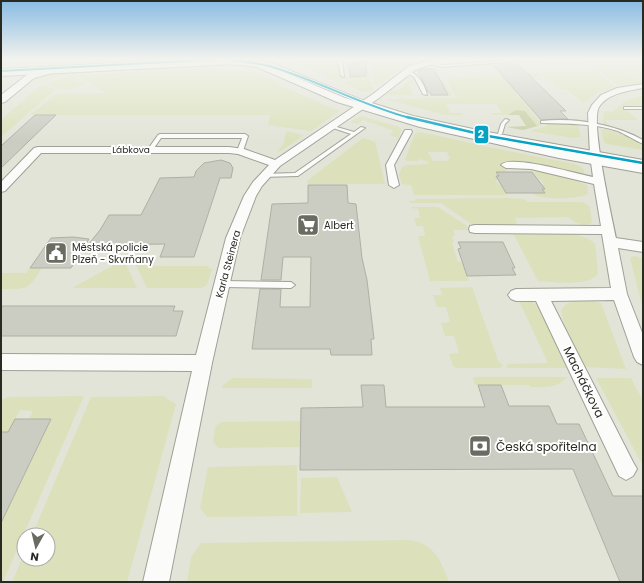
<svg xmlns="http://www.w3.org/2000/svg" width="644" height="583" viewBox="0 0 644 583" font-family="Poppins,sans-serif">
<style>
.built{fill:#dee1ca}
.green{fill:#dce1bc;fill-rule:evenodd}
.forest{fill:#c9cfa6}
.building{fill:#cbcdc3;stroke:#aeb0a6}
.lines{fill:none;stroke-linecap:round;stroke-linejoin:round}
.service-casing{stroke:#9fa097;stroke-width:2}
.pedestrian-casing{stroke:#9fa097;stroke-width:2}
.minor-casing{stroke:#9fa097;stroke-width:2}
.tertiary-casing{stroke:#9fa097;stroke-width:2}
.secondary-casing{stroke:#9fa097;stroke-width:2}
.service{fill:#fbfbf9;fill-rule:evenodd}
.pedestrian{fill:#fbfbf9;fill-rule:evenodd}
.minor{fill:#fbfbf9;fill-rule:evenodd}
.tertiary{fill:#fbfbf9;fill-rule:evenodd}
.secondary{fill:#fbfbf9;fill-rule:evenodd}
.tram-1-far1-casing{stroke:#fff;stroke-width:3.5}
.tram-1-casing{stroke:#fff;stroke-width:4.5}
.tram-1-far1{stroke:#02a3c5;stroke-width:2}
.tram-1{stroke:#02a3c5;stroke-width:2.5}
.labels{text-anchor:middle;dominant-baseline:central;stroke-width:4;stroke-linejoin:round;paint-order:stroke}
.far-street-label{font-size:9px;fill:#292b22;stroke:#fff}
.poi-label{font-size:10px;fill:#292b22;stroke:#fff;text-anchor:start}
.street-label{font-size:10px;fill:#292b22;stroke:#fff}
.near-street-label{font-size:12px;fill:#292b22;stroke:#fff}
.near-poi-label{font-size:12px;fill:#292b22;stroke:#fff;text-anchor:start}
.line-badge{stroke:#fff;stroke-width:1.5}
.badge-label{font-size:11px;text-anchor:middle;font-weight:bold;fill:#fff}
</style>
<rect width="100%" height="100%" fill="#e2e4d8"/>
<path class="built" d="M596,59h47v21l-28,-8z"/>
<path class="green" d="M295,59h43l1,17 26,1v-4h4l1,6h-39l-30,-15z
M585,59h11l19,13 28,8v2l-25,3z
M374,62h34v1l-30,22 -3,-1 -6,-21z
M209,68l51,5 23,14 57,24 -29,20 -43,-6 2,-10h-240l26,-21 51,-1 -29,-18z
M593,70l4,1 18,16 -16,5 -16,11 -15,-13 -7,-1 -7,-6 -8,-3 -6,-7z
M74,72l-31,9 -19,2c14,-11 33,-10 50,-11z
M538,73l5,7 -28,-1 13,11 -13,1 27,34 -19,5 -16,-3 19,-1 -7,-11h-27l-2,-2h12l-6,-9h-50l4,9h11l1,2h-17l-60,-16 72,-1 -10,-17 3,-2z
M68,76h6l13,8 -21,6 -21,-6z
M405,76l6,1 3,6h-5l4,12h35l-8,-15h4l8,15 -3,1 -68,-1h5l5,-4h6l14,-12 -7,-1z
M369,80l2,1 2,8 -4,2 -5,1 -25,-11z
M41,85l15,4 -55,48v-17z
M643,91v14l-22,1 17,14h-33l4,5 -6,-1 1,-13 8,1 13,-11 18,-6 -4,-3z
M358,117h7l34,10 3,3 -4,8 -8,-3 4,-4 -31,-11 -6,4 -7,-2z
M546,124h25l8,3 1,10 -6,1 -44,-7 17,-5z
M601,129c12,-1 33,10 42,18v3l-36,-6 -3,-2z
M286,131l18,4 -23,16 -4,1 7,-9z
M421,132l72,16 82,16c5,2 10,4 10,11l-58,-12h-25l6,9h-11l2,4h-3l2,4h-2l3,5h2l6,10h-93l-3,-10 -9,-1 -3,-9 3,-8 5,-2 21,-1v-2l-9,-3 -1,2h-10l-3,-1 10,-27zM428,152h19l3,7h-2v2h-15z
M363,138l12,4 10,42h-77l-1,-3z
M539,171l35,9 13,5 1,9c-10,5 -47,7 -56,-1h13l-3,-4h3l-3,-4 2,-1 -11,-12z
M508,198l17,1 2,3h56l7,5 2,16c-9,4 -17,1 -23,-6l-54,1 2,5 -4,3h-39l-33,-23h-31l-1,-2h6v-2z
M411,207h27l29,19 1,4h-15l2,6h-3l2,6 -2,1 6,19h4l7,19h-39l-12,-45h7l-2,-10h-7l-2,-8h6l-2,-9 -7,-1z
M513,233c27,0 59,-6 82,10l3,30c-6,14 -45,9 -60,8z
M634,256l9,2v52l-13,-52z
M141,262l16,4h52l-1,2 4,1 -5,16 -5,3h-55l-12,-25z
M126,264l11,24h-65l42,-23z
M30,268h12c-15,23 -14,21 -41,21v-16h25z
M472,287l27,76 4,1 -2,4h-45l-3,-2 -4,-12 10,-1 -5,-17h-9l-4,-13 9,-1 -4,-15h-9l-4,-12h9l-2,-7z
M522,300h9l5,5 28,50 4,13h-62l2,-4 40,-1 -28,-60z
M591,300l10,3 25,66 -40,-2 -21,-39 -4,-17c6,-12 18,-10 30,-11z
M475,377h92c-11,12 -22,10 -37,10l-1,-2h-54l-2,-7z
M232,378l80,1v9h-90l1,-3z
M596,378h35l12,23v65z
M84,396l-81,186h-2v-59l28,-104 4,-8 -13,-1 -12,22h-7v-32l7,-3z
M163,396l13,8 -49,178h-115l12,-28v5h24v-24h-16l59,-138z
M301,421l-1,26 -82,1 -5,-6 2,-15 6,-5z
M297,465v51l-90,1 -7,-9 8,-41z
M337,477l15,35 -52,1 1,-35z
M410,540c25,4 31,21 39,42h-262l4,-25 10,-14z"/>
<path class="forest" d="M516,110l9,1 12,15 -14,4 -16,-3 19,-1 -7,-11h-11z"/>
<path class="building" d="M348,59h17l2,14h-2l1,3 -16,1z
M500,65h19l47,46h-6l8,8 -27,1 -47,-54z
M421,69h13l14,26h-17l-1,-3h-2l-10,-21z
M35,115h21l-55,53v-22z
M221,160l9,3 3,5 -2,10h-11l-26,79h-34l5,-13 -77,1 12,-15 9,-15h32l19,-37 34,-1 2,-6 8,-8z
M496,172h36l13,17h-3l3,4h-39l-10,-17h3z
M308,185h39l1,18 8,1 6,54 5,22 7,59h-3l1,16h-41l-1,-6h-78l8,-60h21l-1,18h30l1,-50h-28l-2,23h-20l11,-76 36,-1z
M73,237l16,2 -18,29h-41l21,-30z
M458,242h45l12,26h-3l4,7 -49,1 -9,-27 3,-1z
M1,306h174l-2,5h10l-7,25h-175z
M361,385h23l2,22h99l-7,-22h23l8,21h40l8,18h22l34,72h30v86h-23l-47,-113 -273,1 1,-62 62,-1z
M15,419h36l-50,104v-91h7z"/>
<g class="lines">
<g class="service-casing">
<path id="service" d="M198,59h21l-218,12v-2z
M244,59h7l18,3 90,37 54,17 69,15 161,29v4l-161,-29 -72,-17 -55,-17 -88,-37z
M338,59h4l2,18 -3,-1z
M530,59h16l-104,8 -16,-4 2,-1 14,3z
M405,70c11,1 20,14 22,25l-4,-1 -9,-17 -9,-5z
M626,107h17v2h-19v-2z
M505,119l4,1 -4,4 -3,10h-4l3,-10z
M541,121c32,-4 74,3 102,19v4c-9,-4 -16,-9 -25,-13 -24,-8 -50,-7 -75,-8h-2z
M330,125l24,7 7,-5 4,1 -67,48 -37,1v-2l2,-1 32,-1 56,-39 -21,-7z
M160,134h85l3,2 -5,15 -3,2 -3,-2 5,-13h-81l-9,13h-4v-2l10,-14z
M222,281l69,1 4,3 -4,3 -69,-1 -4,-3z"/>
</g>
<g class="pedestrian-casing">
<path id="pedestrian" d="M405,130h6l1,2 -18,33 5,20 -5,3 -5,-3 -3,-20z"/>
</g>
<g class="minor-casing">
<path id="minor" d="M456,59h31l-3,2 -55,4 -14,5 -36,28 -99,68 -18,20 -6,10 -16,42 -28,125 -43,219h-26l49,-211 -191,-1v-16l195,1 30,-117 18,-42 9,-14 16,-17 -31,-11 -9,-1h-188l-36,38 -4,1v-10l33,-34 4,-1h191l15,2 31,11 98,-66 36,-28 19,-5z
M643,84v4c-15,3 -35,5 -44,19 -9,15 13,110 17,131l27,4v10l-25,-4 9,46 16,41v30l-6,-3 -3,-5 -20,-57 -63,1 82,161 4,7 -4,7 -7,4 -7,-4 -83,-175h-20l-5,-2 -3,-4 3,-4 5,-2 95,-1 -9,-54 -127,-1 -5,-1 -1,-3 1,-3 5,-1 126,1 -7,-42 -63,-15 -25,-1 -5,-3c9,-11 77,9 92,12l-3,-22 -2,-42 4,-8 9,-10 16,-7z"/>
</g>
<g class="tertiary-casing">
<path id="tertiary" d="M217,59h25l20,4 83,35 81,24 133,28 84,15v8l-84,-15 -139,-31 -83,-25 -80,-35 -15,-2 -28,-1 -1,-2 1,-2z
M49,68l5,3 -2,2 -18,5 -29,24 -4,1v-8l27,-21z"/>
</g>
<g class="secondary-casing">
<path id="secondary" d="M217,59h29l-5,3 -24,3 -216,11v-6z"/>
</g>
<use href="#service" class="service"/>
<use href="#pedestrian" class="pedestrian"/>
<use href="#minor" class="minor"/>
<use href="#tertiary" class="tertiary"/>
<use href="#secondary" class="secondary"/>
<g class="tram-1-far1-casing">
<path id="tram-1-far1" d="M1,71l222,-12c15,2 31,3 46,7 48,14 92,39 141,52"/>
</g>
<g class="tram-1-casing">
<path id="tram-1" d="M407,117l81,19 155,27"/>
</g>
<use href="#tram-1-far1" class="tram-1-far1"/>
<use href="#tram-1" class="tram-1"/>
</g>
<linearGradient id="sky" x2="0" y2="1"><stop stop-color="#89bbe4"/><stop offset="0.42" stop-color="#f2f3ed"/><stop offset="1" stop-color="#f2f3ed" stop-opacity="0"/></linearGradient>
<rect width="644" height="141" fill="url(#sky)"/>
<defs>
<g id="supermarket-square" transform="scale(1.15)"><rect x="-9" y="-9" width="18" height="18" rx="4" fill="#6a6c62" stroke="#fff"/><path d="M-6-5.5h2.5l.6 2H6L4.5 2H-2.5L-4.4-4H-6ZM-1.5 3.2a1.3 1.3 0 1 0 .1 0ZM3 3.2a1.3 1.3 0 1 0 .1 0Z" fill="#fff"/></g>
<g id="civic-square" transform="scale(1.15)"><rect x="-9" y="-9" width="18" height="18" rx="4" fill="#6a6c62" stroke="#fff"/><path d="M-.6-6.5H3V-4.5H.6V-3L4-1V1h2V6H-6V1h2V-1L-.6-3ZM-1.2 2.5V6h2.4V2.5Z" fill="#fff"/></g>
<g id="bank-square" transform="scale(1.15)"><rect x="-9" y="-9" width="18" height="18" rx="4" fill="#6a6c62" stroke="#fff"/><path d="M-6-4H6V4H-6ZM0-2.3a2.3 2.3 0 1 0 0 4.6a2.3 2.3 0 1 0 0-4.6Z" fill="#fff"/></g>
</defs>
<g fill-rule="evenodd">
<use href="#supermarket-square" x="308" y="225"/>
<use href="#civic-square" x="56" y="253"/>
<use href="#bank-square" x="480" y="446"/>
</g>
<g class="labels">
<g class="far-street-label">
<text x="131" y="150">Lábkova</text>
</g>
<g class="poi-label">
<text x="324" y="225">Albert</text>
<text x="72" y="247">Městská policie<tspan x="72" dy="12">Plzeň - Skvrňany</tspan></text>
</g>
<g class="street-label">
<text transform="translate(228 264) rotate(-75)">Karla Steinera</text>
</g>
<g class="near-street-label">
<text transform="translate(584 382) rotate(64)">Macháčkova</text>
</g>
<g class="near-poi-label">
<text x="496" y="446">Česká spořitelna</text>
</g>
</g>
<rect class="line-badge" x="474" y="125" width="15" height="19" rx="4" fill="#02a3c5"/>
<g class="badge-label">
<text x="481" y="138">2</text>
</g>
<rect width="644" height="583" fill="none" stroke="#292b22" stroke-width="4"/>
<g transform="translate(36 547) rotate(188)"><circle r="19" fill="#ffffff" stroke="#a9aaa7"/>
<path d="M0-3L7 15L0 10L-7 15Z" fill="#6a6c62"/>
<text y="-6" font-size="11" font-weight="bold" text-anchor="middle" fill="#292b22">N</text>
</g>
</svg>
